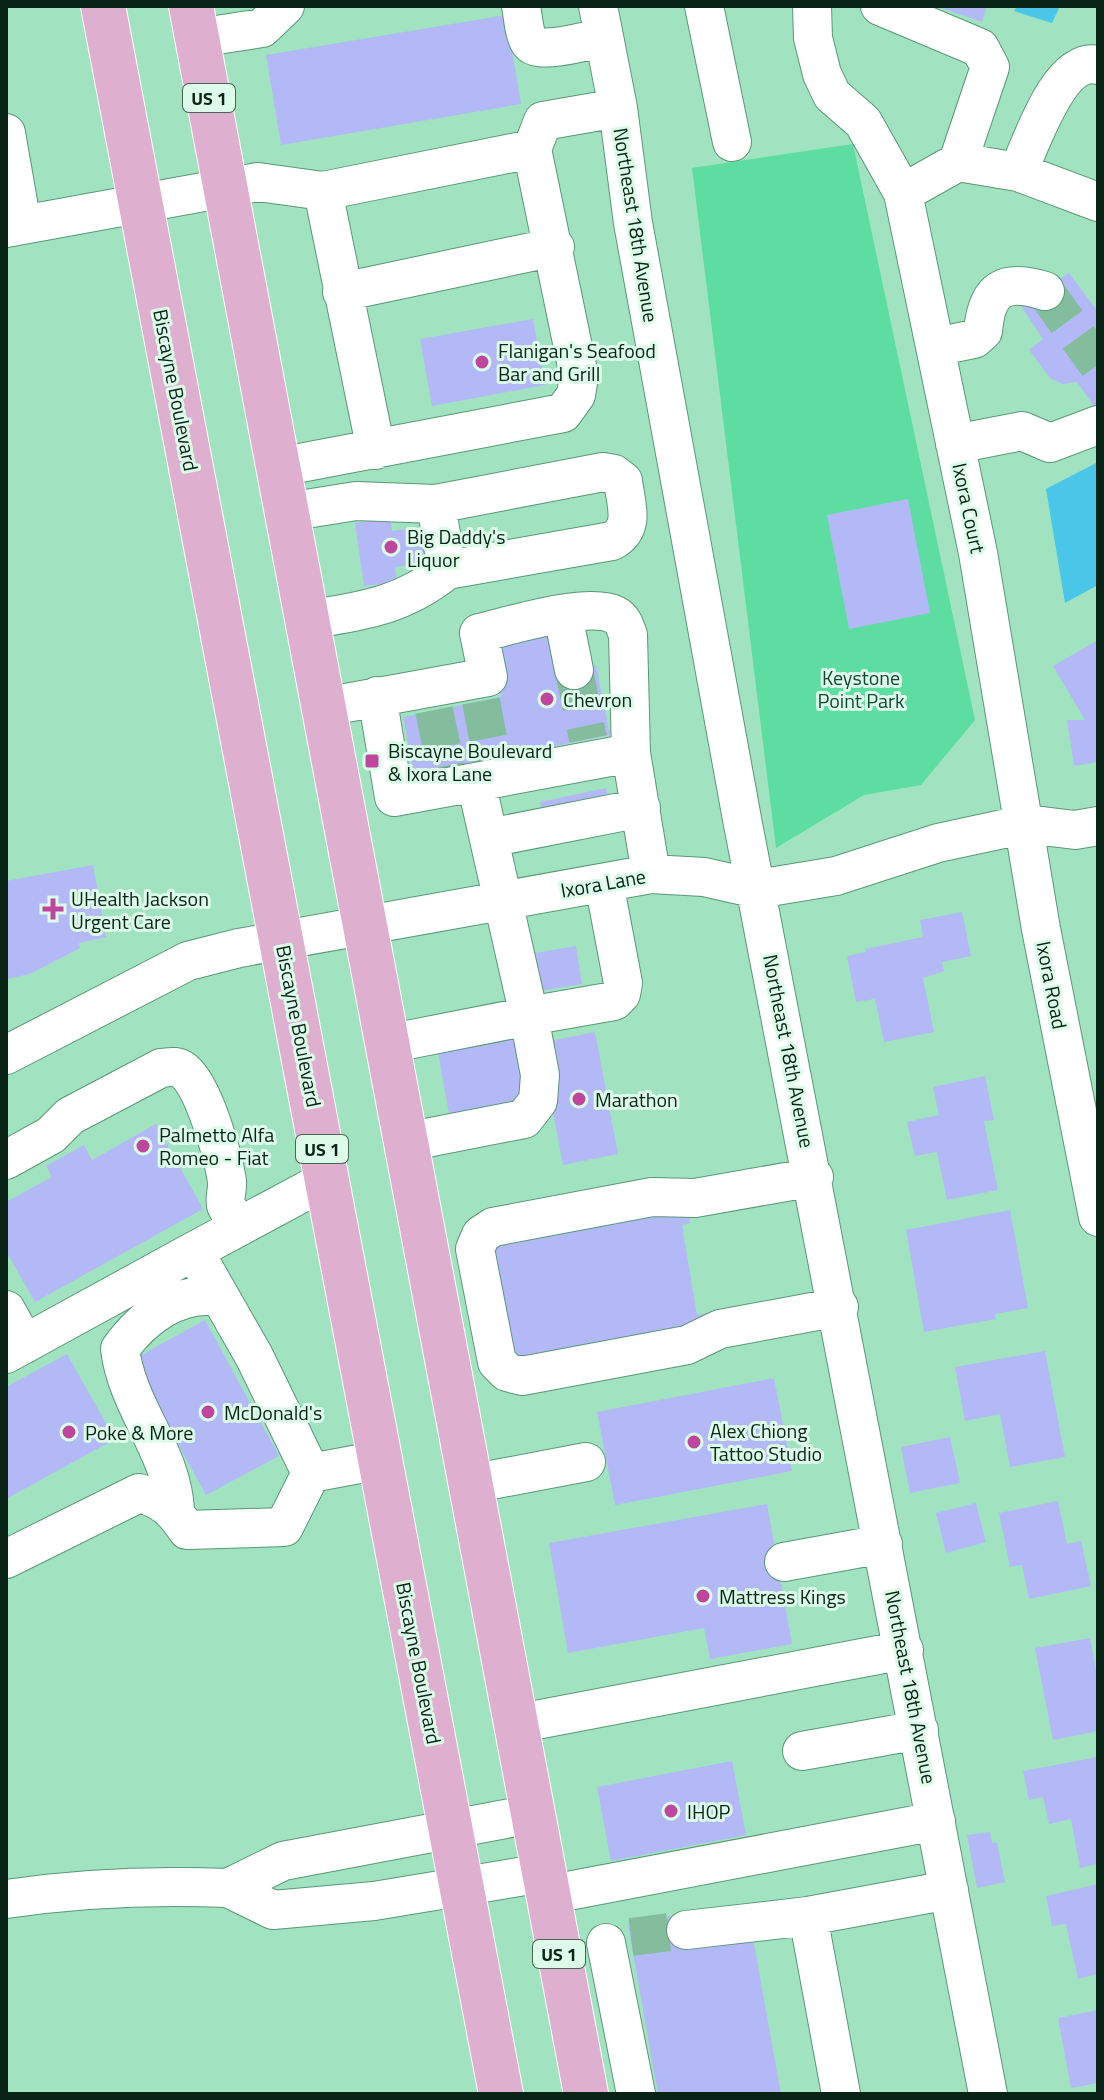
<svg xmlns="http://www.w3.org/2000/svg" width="1104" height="2100" viewBox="0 0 1104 2100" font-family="'Titillium Web',sans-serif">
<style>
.green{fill:#5ddda1}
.water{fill:#4ac6e9}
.building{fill:#b3b9f7}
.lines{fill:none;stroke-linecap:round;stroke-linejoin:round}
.minor-tunnel{stroke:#83bd9e;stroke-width:38;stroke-dasharray:38 19;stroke-linecap:butt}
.minor-casing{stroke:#589877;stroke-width:40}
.major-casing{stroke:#fff;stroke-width:46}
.minor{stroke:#fff;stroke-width:38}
.major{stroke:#dfafcf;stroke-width:44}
.poi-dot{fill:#be479d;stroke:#dcfce9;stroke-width:3}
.labels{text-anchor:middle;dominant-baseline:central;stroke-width:6;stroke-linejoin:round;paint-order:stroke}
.shield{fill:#dcfce9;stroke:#486556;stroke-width:2}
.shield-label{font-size:18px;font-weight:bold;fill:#092417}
.street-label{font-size:20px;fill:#092417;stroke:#dcfce9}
.poi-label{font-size:20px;fill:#092417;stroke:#dcfce9;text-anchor:start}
.park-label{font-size:20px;fill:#114930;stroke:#dcfce9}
</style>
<rect width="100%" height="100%" fill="#a1e3c0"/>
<path class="green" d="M853,144l122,576 -54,65 -57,10 -88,53 -84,-680z"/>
<path class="water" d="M1017,6h43l-8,17 -38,-12z
M1098,462v123l-33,18 -19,-114z"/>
<path class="building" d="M936,6h51l-5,16z
M506,15l15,89 -240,41 -15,-90z
M1069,273l29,39v100l-21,-30 -14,2 -12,-5 -22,-29 14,-11 -22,-33z
M533,319l12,66 -113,21 -12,-67z
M908,499l22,114 -81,16 -22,-114z
M390,518l2,13 29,-4 5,36 -31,4 2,15 -33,4 -9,-63z
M547,625l10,48 39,-8 14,70 -196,39 -11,-57 98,-20 -12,-60z
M1098,640v122l-24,4 -7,-46h18l-32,-54z
M606,788l5,21 -66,13 -5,-20z
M93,865l13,72 -27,6 1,5 -50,26 -24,5v-98z
M962,912l9,44 -29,6 2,9 -21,7 11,54 -50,10 -9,-43 -19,3 -9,-46 19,-4 -1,-3 58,-12 -3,-17z
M576,946l6,38 -41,7 -6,-38z
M595,1032l23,122 -55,11 -23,-122z
M520,1036l12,62 -83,16 -11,-62z
M985,1076l9,44 -10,1 14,69 -51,10 -10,-48 -22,4 -8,-34 32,-7 -6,-28z
M156,1124l47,85 -168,93 -29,-51v-49l46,-25 -6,-11 38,-21 8,15z
M687,1208l3,15 -8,2 15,90 10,-2 3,17 -200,37 -22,-125z
M1010,1210l18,98 -33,6 1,5 -72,13 -18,-102z
M205,1320l74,136 -73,39 -74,-135z
M1045,1351l20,106 -55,10 -10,-53 -35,7 -10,-54z
M67,1354l48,85 -109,60v-112z
M774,1378l18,93 -177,34 -18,-93z
M950,1437l10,46 -50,10 -9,-46z
M1058,1501l9,43 14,-3 10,45 -62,13 -7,-34 -12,2 -11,-54z
M976,1503l10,39 -40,11 -10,-40z
M767,1504l25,140 -82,15 -6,-31 -136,25 -19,-110z
M1090,1638l8,44v49l-45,9 -18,-92z
M1098,1757v107l-18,4 -9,-49 -22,5 -6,-27 -14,3 -6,-29z
M732,1761l14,74 -135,26 -14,-74z
M990,1832l2,11 5,-1 8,40 -28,6 -10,-53z
M1098,1884v90l-20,5 -12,-55 -14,2 -6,-30z
M683,1914l68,13 30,167h-123l-30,-169z
M1098,2010v73l-27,5 -13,-70z"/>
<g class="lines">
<path class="minor-tunnel" d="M1045,291l53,74
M574,670l14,69
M481,701l11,58
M434,710l12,58
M631,1937l55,-7"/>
<g class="minor-casing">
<path id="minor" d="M521,6c2,10 3,29 9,37 9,12 60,-3 74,-6
M598,6l20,102 15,115 109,596 246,1275
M704,6l28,136
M812,6l1,32 9,36 10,21 31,27 40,71 75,360 63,376 57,288
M880,6l100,42 10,19 -32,95
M197,38l65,-10 23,-22
M6,133l16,92
M1018,172c14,-30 41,-116 80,-107
M323,191l53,259
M903,193l55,-31 60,10 80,30
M6,228l252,-46 65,9 209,-42 11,-28 75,-13
M342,292l213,-45
M935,347l39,-8 9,-8c4,-42 20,-53 62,-40
M955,444l67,-13 28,12 48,-18
M279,467l284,-54 13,-18 3,-19 -47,-227
M436,504l167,-32 11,2 9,7c3,24 13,47 -11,60l-165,29
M287,512l69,-11 80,3 11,66c-44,36 -84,41 -140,50
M563,615l11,55
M377,696l17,101 82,-15
M324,707l164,-30 -9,-44c30,-7 110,-32 136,-18 8,4 10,12 13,20l3,118
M489,838l152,-30
M387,1044l142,-28 -53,-234 155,-29 20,121
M6,1055l182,-94 51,-13 412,-74 53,3 53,12 79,-13 102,-33 88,-19 49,6 23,-4
M406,1142l118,-23 14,-18 2,-26 -11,-59 85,-15 7,-7 2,-11 -19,-100
M6,1160l45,-25 19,-19 91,-48c9,-1 16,-3 23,3 20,16 39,84 43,110 1,8 -3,17 -1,24 3,7 9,15 13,22
M814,1177l-119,21 -43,-1 -159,30 -12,8 -6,14 22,113 10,10 15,4 165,-31 33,-16 119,-22
M6,1310l19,34
M6,1354l188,-103
M311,1473l-57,-117 -60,-105 134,-72
M311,1473l69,-13
M470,1484l116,-22
M175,1511c-2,-58 -48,-104 -55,-162 23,-32 59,-59 100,-52
M6,1559l133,-66c23,6 35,17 48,37l97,-3 27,-54
M784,1562l99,-18
M515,1724l389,-74
M802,1751l117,-21
M532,1814l-249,47 -55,27 45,22 101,-9 169,-28
M547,1895l389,-74
M6,1899c74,-11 147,-14 222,-11
M686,1930l122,-14
M606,1943l30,151
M841,2094l-33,-178 141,-26"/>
</g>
<g class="major-casing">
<path id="major" d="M103,6l398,2088
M191,6l395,2088"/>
</g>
<use href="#minor" class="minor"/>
<use href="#major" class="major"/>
</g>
<g class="poi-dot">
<circle cx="482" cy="362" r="8"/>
<circle cx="391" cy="547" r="8"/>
<circle cx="547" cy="699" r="8"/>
<rect x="364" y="753" width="16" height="16" rx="4"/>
<path d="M49 897h8v8h8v8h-8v8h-8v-8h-8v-8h8z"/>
<circle cx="579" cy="1099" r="8"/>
<circle cx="143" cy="1146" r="8"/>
<circle cx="208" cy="1412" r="8"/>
<circle cx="69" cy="1432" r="8"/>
<circle cx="694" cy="1442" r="8"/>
<circle cx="703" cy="1596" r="8"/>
<circle cx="671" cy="1811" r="8"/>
</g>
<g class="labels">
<g class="shield">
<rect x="183" y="84" width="52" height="28" rx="6"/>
<rect x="296" y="1135" width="52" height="28" rx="6"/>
<rect x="533" y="1940" width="52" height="28" rx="6"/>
</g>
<g class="shield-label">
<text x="209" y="98">US 1</text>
<text x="322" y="1149">US 1</text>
<text x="559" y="1954">US 1</text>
</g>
<g class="street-label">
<text transform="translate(636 225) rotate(81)">Northeast 18th Avenue</text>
<text transform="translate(176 390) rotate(79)">Biscayne Boulevard</text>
<text transform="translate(969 508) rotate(78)">Ixora Court</text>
<text transform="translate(603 883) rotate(-10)">Ixora Lane</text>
<text transform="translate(1052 985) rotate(79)">Ixora Road</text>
<text transform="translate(299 1026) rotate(79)">Biscayne Boulevard</text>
<text transform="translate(789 1051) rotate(79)">Northeast 18th Avenue</text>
<text transform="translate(419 1663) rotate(79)">Biscayne Boulevard</text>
<text transform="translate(911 1687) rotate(79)">Northeast 18th Avenue</text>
</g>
<g class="poi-label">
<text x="498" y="350">Flanigan's Seafood<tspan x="498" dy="23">Bar and Grill</tspan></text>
<text x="407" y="536">Big Daddy's<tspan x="407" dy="23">Liquor</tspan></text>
<text x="563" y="699">Chevron</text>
<text x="388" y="750">Biscayne Boulevard<tspan x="388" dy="23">&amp; Ixora Lane</tspan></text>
<text x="71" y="898">UHealth Jackson<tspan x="71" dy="23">Urgent Care</tspan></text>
<text x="595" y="1099">Marathon</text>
<text x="159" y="1134">Palmetto Alfa<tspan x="159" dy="23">Romeo - Fiat</tspan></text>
<text x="224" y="1412">McDonald's</text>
<text x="710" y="1430">Alex Chiong<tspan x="710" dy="23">Tattoo Studio</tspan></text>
<text x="85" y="1432">Poke &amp; More</text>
<text x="719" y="1596">Mattress Kings</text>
<text x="687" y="1811">IHOP</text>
</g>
<g class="park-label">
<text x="861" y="677">Keystone<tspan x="861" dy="23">Point Park</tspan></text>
</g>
</g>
<rect width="1104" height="2100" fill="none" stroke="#092417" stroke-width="16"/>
</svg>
